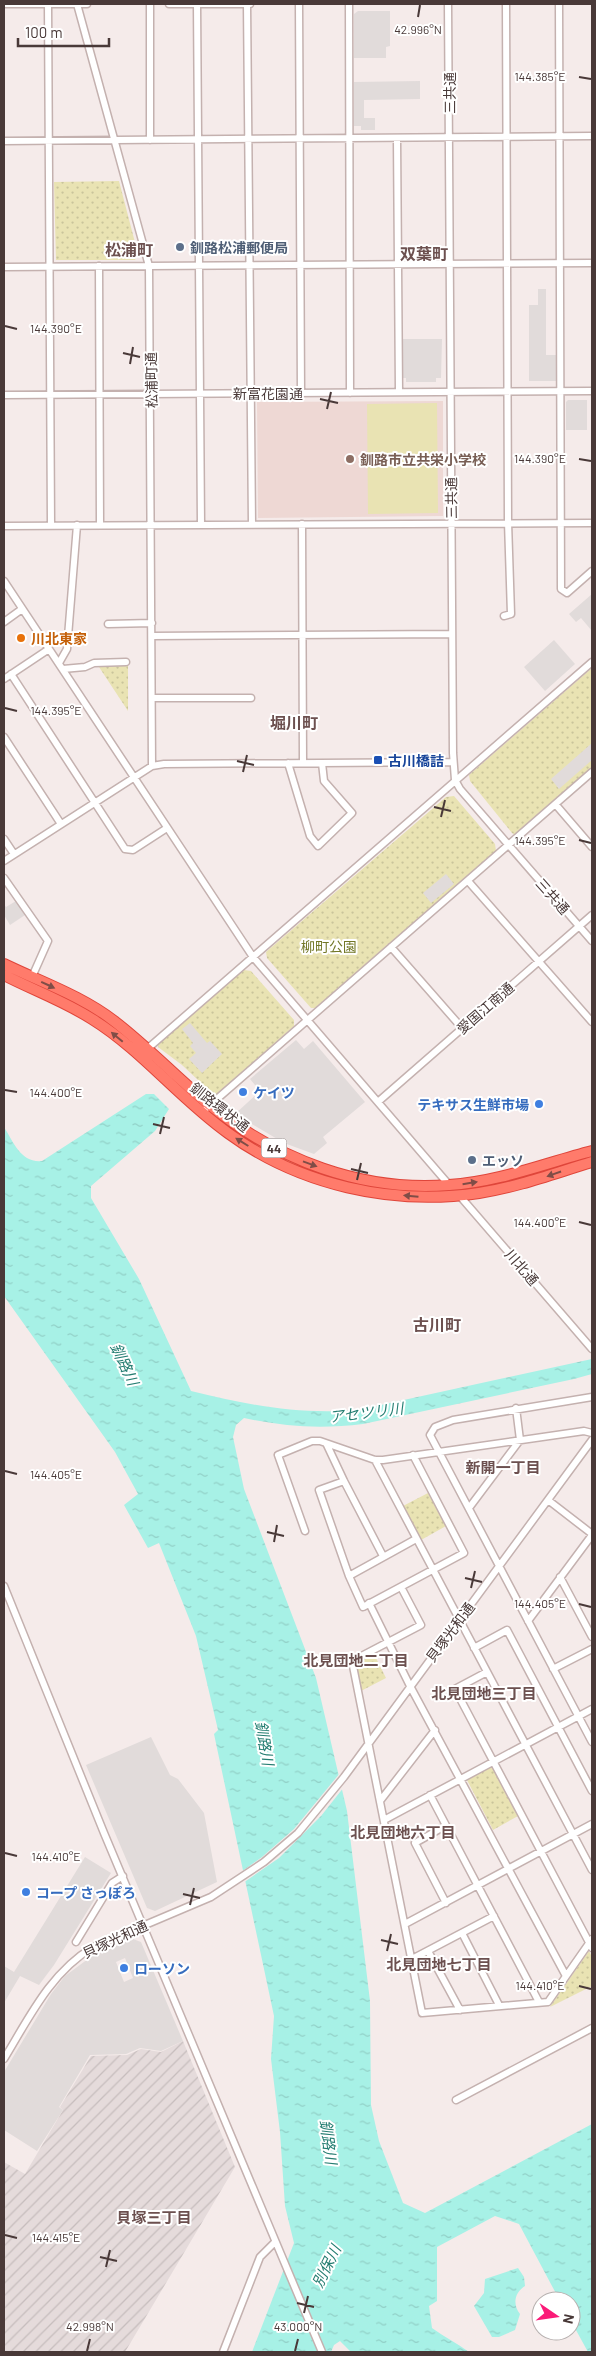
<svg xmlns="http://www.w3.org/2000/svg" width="596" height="2356" viewBox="0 0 596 2356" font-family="Barlow,'Noto Sans JP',sans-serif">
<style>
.industrial{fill:url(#industrial-furrows)}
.education{fill:#eed8d4}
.grass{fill:#e9e3b3}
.park{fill:url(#park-dots)}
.parking{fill:#e1dbda;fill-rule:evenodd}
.water{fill:url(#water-ripples)}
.pier{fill:#f5ebea}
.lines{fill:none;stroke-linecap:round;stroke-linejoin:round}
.minor-casing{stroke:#c4b1af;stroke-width:9}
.highway-casing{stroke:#df453a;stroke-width:12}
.minor{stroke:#fff;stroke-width:6}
.highway{stroke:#ff7b6b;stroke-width:10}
.oneway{fill:#804d47}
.ticks{fill:none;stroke:#493938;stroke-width:2}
.service-dot{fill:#5c6f8a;stroke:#fff;stroke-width:2}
.education-dot{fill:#8d6e63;stroke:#fff;stroke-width:2}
.food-dot{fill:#e8710a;stroke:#fff;stroke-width:2}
.transit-dot{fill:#1a4fb4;stroke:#fff;stroke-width:2}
.shop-dot{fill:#3f7fe0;stroke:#fff;stroke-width:2}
.labels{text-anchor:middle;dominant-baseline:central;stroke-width:4;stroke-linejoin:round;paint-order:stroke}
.shield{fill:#fff;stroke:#807474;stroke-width:1}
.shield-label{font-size:12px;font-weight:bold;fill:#493938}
.street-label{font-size:14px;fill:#493938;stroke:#fff}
.service-label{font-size:14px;font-weight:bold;fill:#4e5e75;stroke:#fff;text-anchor:start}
.education-label{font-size:14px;font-weight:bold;fill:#785e54;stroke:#fff;text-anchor:start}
.food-label{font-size:14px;font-weight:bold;fill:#c56008;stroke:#fff;text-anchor:start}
.transit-label{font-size:14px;font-weight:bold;fill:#164399;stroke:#fff;text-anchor:start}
.park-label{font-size:14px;fill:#737828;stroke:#fff}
.shop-label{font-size:14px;font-weight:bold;fill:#366cbe;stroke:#fff;text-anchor:start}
.water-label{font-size:15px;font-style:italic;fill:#247d71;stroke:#fff}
.neighbourhood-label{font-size:15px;font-weight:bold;fill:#6c504f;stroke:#fff}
.quarter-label{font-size:16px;font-weight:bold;fill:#6c504f;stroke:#fff}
.ticks-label{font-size:12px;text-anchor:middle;fill:#493938;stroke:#fff;stroke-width:4;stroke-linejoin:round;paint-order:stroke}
</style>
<defs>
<pattern id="industrial-furrows" width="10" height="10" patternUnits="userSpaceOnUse" patternTransform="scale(1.25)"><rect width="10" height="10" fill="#e5dbdb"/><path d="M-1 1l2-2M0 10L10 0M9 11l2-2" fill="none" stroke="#c6bdbd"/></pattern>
<pattern id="park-dots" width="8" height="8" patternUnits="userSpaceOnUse" patternTransform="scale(1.25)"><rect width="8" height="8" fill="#e9e3b3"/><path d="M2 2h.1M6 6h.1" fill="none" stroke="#c9c49b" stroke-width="1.8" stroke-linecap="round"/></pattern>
<pattern id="water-ripples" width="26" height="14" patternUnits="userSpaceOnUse" patternTransform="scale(1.25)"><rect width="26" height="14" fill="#a7f1e6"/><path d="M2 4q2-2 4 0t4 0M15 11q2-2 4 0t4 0" fill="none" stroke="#91cfc6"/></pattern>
</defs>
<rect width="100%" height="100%" fill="#f5ebea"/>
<path class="industrial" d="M183,2041l52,126 -110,185h-121v-190l21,12 38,-64 -3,-3 31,-51 36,-1 14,-6 20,3z"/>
<path class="education" d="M443,401v115l-185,2 -1,-116z"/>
<path class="grass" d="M437,403l1,110 -70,1 -1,-110z
M214,1114l68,43 149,35c-59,0 -122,-14 -173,-45 -15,-9 -29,-21 -44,-31z
M567,1162v3l-27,9 -61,13 -1,-3z"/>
<path class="park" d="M119,181l19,73 -3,6h-79l-2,-78z
M101,665h27v46l-29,-44z
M592,668v99l-77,68 -3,-2 -42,-52 -1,-6z
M454,796l41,48 1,7 -181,157h-4l-44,-50 -1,-6 180,-155z
M244,970l7,1 43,49v6l-79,70 -33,-31 -24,-18v-4z
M428,1493l18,33 -25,14 -18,-34z
M374,1654l12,24 -25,13 -5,-28z
M492,1766l26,50 -25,14 -26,-50z
M589,1951l3,6v29l-42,21z"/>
<path class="parking" d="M358,11h32v35l-4,1v11h-32v-44z
M420,81v18l-56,1v18h11v12h-14v-4h-7v-44z
M538,289h8v66h10v26h-27v-76h9z
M402,339h40l-1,39h-5v4h-30v-4h-4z
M568,400h19v30h-21v-28z
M592,594v37l-11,-13 -5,4 -7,-8z
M554,640l21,24 -30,27 -21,-24z
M592,743v17l-33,29 -8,-10z
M446,874l8,10 -23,19 -8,-10z
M16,901l9,14 -15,10 -6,-10v-11l2,3z
M190,1023l17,20 3,-2 12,13 -20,19 -13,-14 7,-6 -6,-7 3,-3 -11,-14z
M296,1040l8,9 9,-8 52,61 -42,35 4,6 -13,11 -30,-11 -49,-29 25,-23 -10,-12z
M151,1737l19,38 8,4 26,34 13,69 -62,29 -8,-3 -61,-143z
M85,1857l26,16 -57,92 -15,20 -19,-9 -16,27v-37l10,6z
M133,1939l8,3 42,99 -22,10 -21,-3 -14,6 -36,1 -31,52 4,3 -26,41 -33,-21v-58l47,-78 14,-18 27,-20zM125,1958l8,20 -9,4 -8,-20z"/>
<path class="water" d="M146,1094h8l15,15 -14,22 -64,55v12l48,81 52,112c58,14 107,24 167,19l234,-51v15l-18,5 -211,45c-41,5 -79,3 -119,-6l-8,7 -3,12 11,52 72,189 31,133 23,190 1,104 8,36 24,62 22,10 167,-89v228h-4l-17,-31v-20h-11l-41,-77 -24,-8 -58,31v54l-8,5 3,22c12,9 25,15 37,24h-118l-11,-11 -6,4 -3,7h-79l42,-109 -9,-37 -5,-74 -9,-73 3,-43 -60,-282 4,-4 -22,-94 -37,-93 -11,5 -24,-43 14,-11 -23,-42 -111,-156v-169c10,16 17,36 38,34z
M518,2268l6,9 1,9c-10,6 -13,18 -5,28l-5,16 -16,7h-7l-18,-31 10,-13 1,-14z"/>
<path class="pier" d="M340,1773l4,14 -23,29 -42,42 -36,25 -2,-11 21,-15 32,-28z"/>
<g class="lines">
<g class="minor-casing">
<path id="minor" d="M4,4h83
M48,4l3,521
M77,4l72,262 3,500
M150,4v136
M169,4h81
M197,4l4,521
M247,4l5,521
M299,4l2,389
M349,4l1,389
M448,4l5,749 2,27 5,9 132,152
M559,4l2,585 6,4 25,-22
M397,139l2,253
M4,141l588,-5
M99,266l1,259
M4,267l588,-4
M4,395l588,-4
M302,524l1,239
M4,526l588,-3
M4,581l249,376 197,229
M504,616l7,-2 -3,-92 -2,-518
M4,622l18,-13
M108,624l44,-1
M152,636l300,-2
M59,663l8,-14 10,-124
M63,669l22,-2 9,-4 32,-1
M11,674l114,175 8,1 34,-22
M4,679l45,-30
M152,698h99
M4,737l57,87
M288,763l22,73 8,10 34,-33 -28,-32 -2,-18
M556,805l36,42
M4,839l10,15
M4,861l148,-95 12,-2 289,-2
M4,878l44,63 -16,36
M468,881l124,141
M391,947l71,81
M146,1050l446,-388
M379,1101l213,-186
M202,1112l390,-340
M459,1195l133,154
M592,1397l-139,23 -18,7 -5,8 162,307
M327,1445l17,36 39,75
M375,1460l217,410
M344,1481l-25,9 30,86 14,31 101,-54 -51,-98
M548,1500l44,34
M469,1508l51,-68 -4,-32
M305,1531l-27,-76 34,-14h8l55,19h8l201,-29 8,2
M349,1576l67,-37
M560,1577l32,60
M4,1586l100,247 218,519
M401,1587l20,38 -69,36 70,352 126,-11 44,-63
M369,1603l41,83 156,290
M528,1621l64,-86
M474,1648l33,-18 85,161
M553,1669l39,-20
M487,1672l-32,17 137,259
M430,1795l109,207
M380,1801l55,-71
M384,1820l208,-111
M445,1826l-30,17 31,60
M405,1924l187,-100
M462,1933l37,72
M76,1942l36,-59 11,-7
M428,1951l32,59
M412,1959l82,-43
M4,2059c25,-41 46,-86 89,-112l118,-50 53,-35 34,-29 46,-56 248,-337
M456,2100l136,-72
M223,2352l37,-95 15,-15"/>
</g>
<g class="highway-casing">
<path id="highway" d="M4,964c37,18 78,32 110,57 34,26 64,58 97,85 67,54 151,86 238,79 50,-3 96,-22 143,-34
M4,975c29,15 60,26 88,44 50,31 88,80 136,114 71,52 164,73 251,60 39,-6 76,-20 113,-31"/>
</g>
<use href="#minor" class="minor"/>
<use href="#highway" class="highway"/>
</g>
<defs><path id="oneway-solid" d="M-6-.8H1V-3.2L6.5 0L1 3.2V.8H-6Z" transform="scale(1.25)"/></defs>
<g class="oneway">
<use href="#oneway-solid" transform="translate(48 985) rotate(25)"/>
<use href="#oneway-solid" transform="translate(117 1037) rotate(-140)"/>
<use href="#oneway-solid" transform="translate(242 1142) rotate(-148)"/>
<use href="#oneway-solid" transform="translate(310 1164) rotate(20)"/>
<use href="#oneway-solid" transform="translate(554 1174) rotate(161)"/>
<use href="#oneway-solid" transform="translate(470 1183) rotate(-9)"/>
<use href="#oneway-solid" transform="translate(411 1196) rotate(-175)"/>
</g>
<path class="ticks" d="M418,17l2,-12M579,77l12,2M5,326l12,3M123,353l17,4M130,364l3,-17M320,399l18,4M327,409l4,-17M579,459l12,2M5,708l12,3M237,761l17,4M243,772l4,-17M434,807l17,4M441,817l4,-17M579,840l12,3M5,1090l12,2M153,1124l17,4M160,1134l4,-17M351,1169l17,4M357,1180l4,-17M579,1222l12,3M5,1471l12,3M267,1532l17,4M274,1542l3,-17M465,1578l17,4M471,1588l4,-17M579,1604l12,3M5,1853l12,3M183,1894l17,4M190,1905l4,-17M381,1940l17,4M387,1951l4,-17M579,1986l12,3M5,2235l12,3M100,2257l17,4M106,2267l4,-17M297,2303l17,4M304,2313l4,-17M87,2351l3,-12M295,2351l3,-12"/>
<g class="service-dot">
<circle cx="180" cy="247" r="5"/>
<circle cx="472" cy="1160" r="5"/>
</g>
<circle class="education-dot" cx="350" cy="459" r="5"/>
<circle class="food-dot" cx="21" cy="638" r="5"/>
<rect class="transit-dot" x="373" y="755" width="10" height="10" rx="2.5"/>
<g class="shop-dot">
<circle cx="243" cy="1092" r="5"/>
<circle cx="539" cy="1104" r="5"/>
<circle cx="26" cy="1892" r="5"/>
<circle cx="124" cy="1968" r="5"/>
</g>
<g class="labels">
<rect class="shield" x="261.5" y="1138.5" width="25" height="19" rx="4"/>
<g class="shield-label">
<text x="274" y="1148">44</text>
</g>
<g class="street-label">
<text transform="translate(449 93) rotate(-90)">三共通</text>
<text transform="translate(151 380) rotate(-91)">松浦町通</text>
<text x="268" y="393">新富花園通</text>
<text transform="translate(451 498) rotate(-91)">三共通</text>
<text transform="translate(553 896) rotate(48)">三共通</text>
<text transform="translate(485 1008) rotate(-41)">愛国江南通</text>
<text transform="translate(220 1107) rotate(38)">釧路環状通</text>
<text transform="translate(522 1267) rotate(49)">川北通</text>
<text transform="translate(450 1632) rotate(-53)">貝塚光和通</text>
<text transform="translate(115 1939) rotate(-25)">貝塚光和通</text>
</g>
<g class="service-label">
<text x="190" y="247">釧路松浦郵便局</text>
<text x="482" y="1160">エッソ</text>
</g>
<g class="education-label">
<text x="360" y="459">釧路市立共栄小学校</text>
</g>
<g class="food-label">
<text x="31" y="638">川北東家</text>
</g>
<g class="transit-label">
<text x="388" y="760">古川橋詰</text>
</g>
<g class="park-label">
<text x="329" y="946">柳町公園</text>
</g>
<g class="shop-label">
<text x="253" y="1092">ケイツ</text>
<text x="529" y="1104" text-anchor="end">テキサス生鮮市場</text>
<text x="36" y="1892">コープ さっぽろ</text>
<text x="134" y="1968">ローソン</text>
</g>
<g class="water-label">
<text transform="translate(125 1364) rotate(65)">釧路川</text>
<text transform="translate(366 1412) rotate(-7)">アセツリ川</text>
<text transform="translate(265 1743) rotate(80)">釧路川</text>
<text transform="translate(329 2142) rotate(82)">釧路川</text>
<text transform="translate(326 2266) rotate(-64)">別保川</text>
</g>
<g class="neighbourhood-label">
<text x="503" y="1467">新開一丁目</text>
<text x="356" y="1660">北見団地二丁目</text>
<text x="484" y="1693">北見団地三丁目</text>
<text x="403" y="1832">北見団地六丁目</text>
<text x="439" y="1964">北見団地七丁目</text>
<text x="154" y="2217">貝塚三丁目</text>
</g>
<g class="quarter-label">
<text x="129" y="249">松浦町</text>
<text x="424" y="253">双葉町</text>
<text x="294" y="722">堀川町</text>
<text x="437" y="1324">古川町</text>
</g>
</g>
<g class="ticks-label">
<text x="418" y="34">42.996°N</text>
<text x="540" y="81">144.385°E</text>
<text x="56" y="333">144.390°E</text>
<text x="540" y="463">144.390°E</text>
<text x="56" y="715">144.395°E</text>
<text x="540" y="845">144.395°E</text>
<text x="56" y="1097">144.400°E</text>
<text x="540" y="1227">144.400°E</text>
<text x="56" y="1479">144.405°E</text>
<text x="540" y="1608">144.405°E</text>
<text x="56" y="1861">144.410°E</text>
<text x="540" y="1990">144.410°E</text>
<text x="56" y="2242">144.415°E</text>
<text x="90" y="2331">42.998°N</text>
<text x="298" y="2331">43.000°N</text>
</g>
<rect width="596" height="2356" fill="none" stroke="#493938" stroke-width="10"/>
<g transform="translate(556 2316) rotate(103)"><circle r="24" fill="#ffffff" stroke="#b6b0af"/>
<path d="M0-4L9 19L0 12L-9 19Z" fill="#fb1b78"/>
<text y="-8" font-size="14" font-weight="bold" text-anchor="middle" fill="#493938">N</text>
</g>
<path d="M18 38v8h91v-8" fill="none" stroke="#493938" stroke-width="2.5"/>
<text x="25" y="38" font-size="15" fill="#493938" stroke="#ffffff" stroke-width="4" paint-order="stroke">100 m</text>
</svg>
